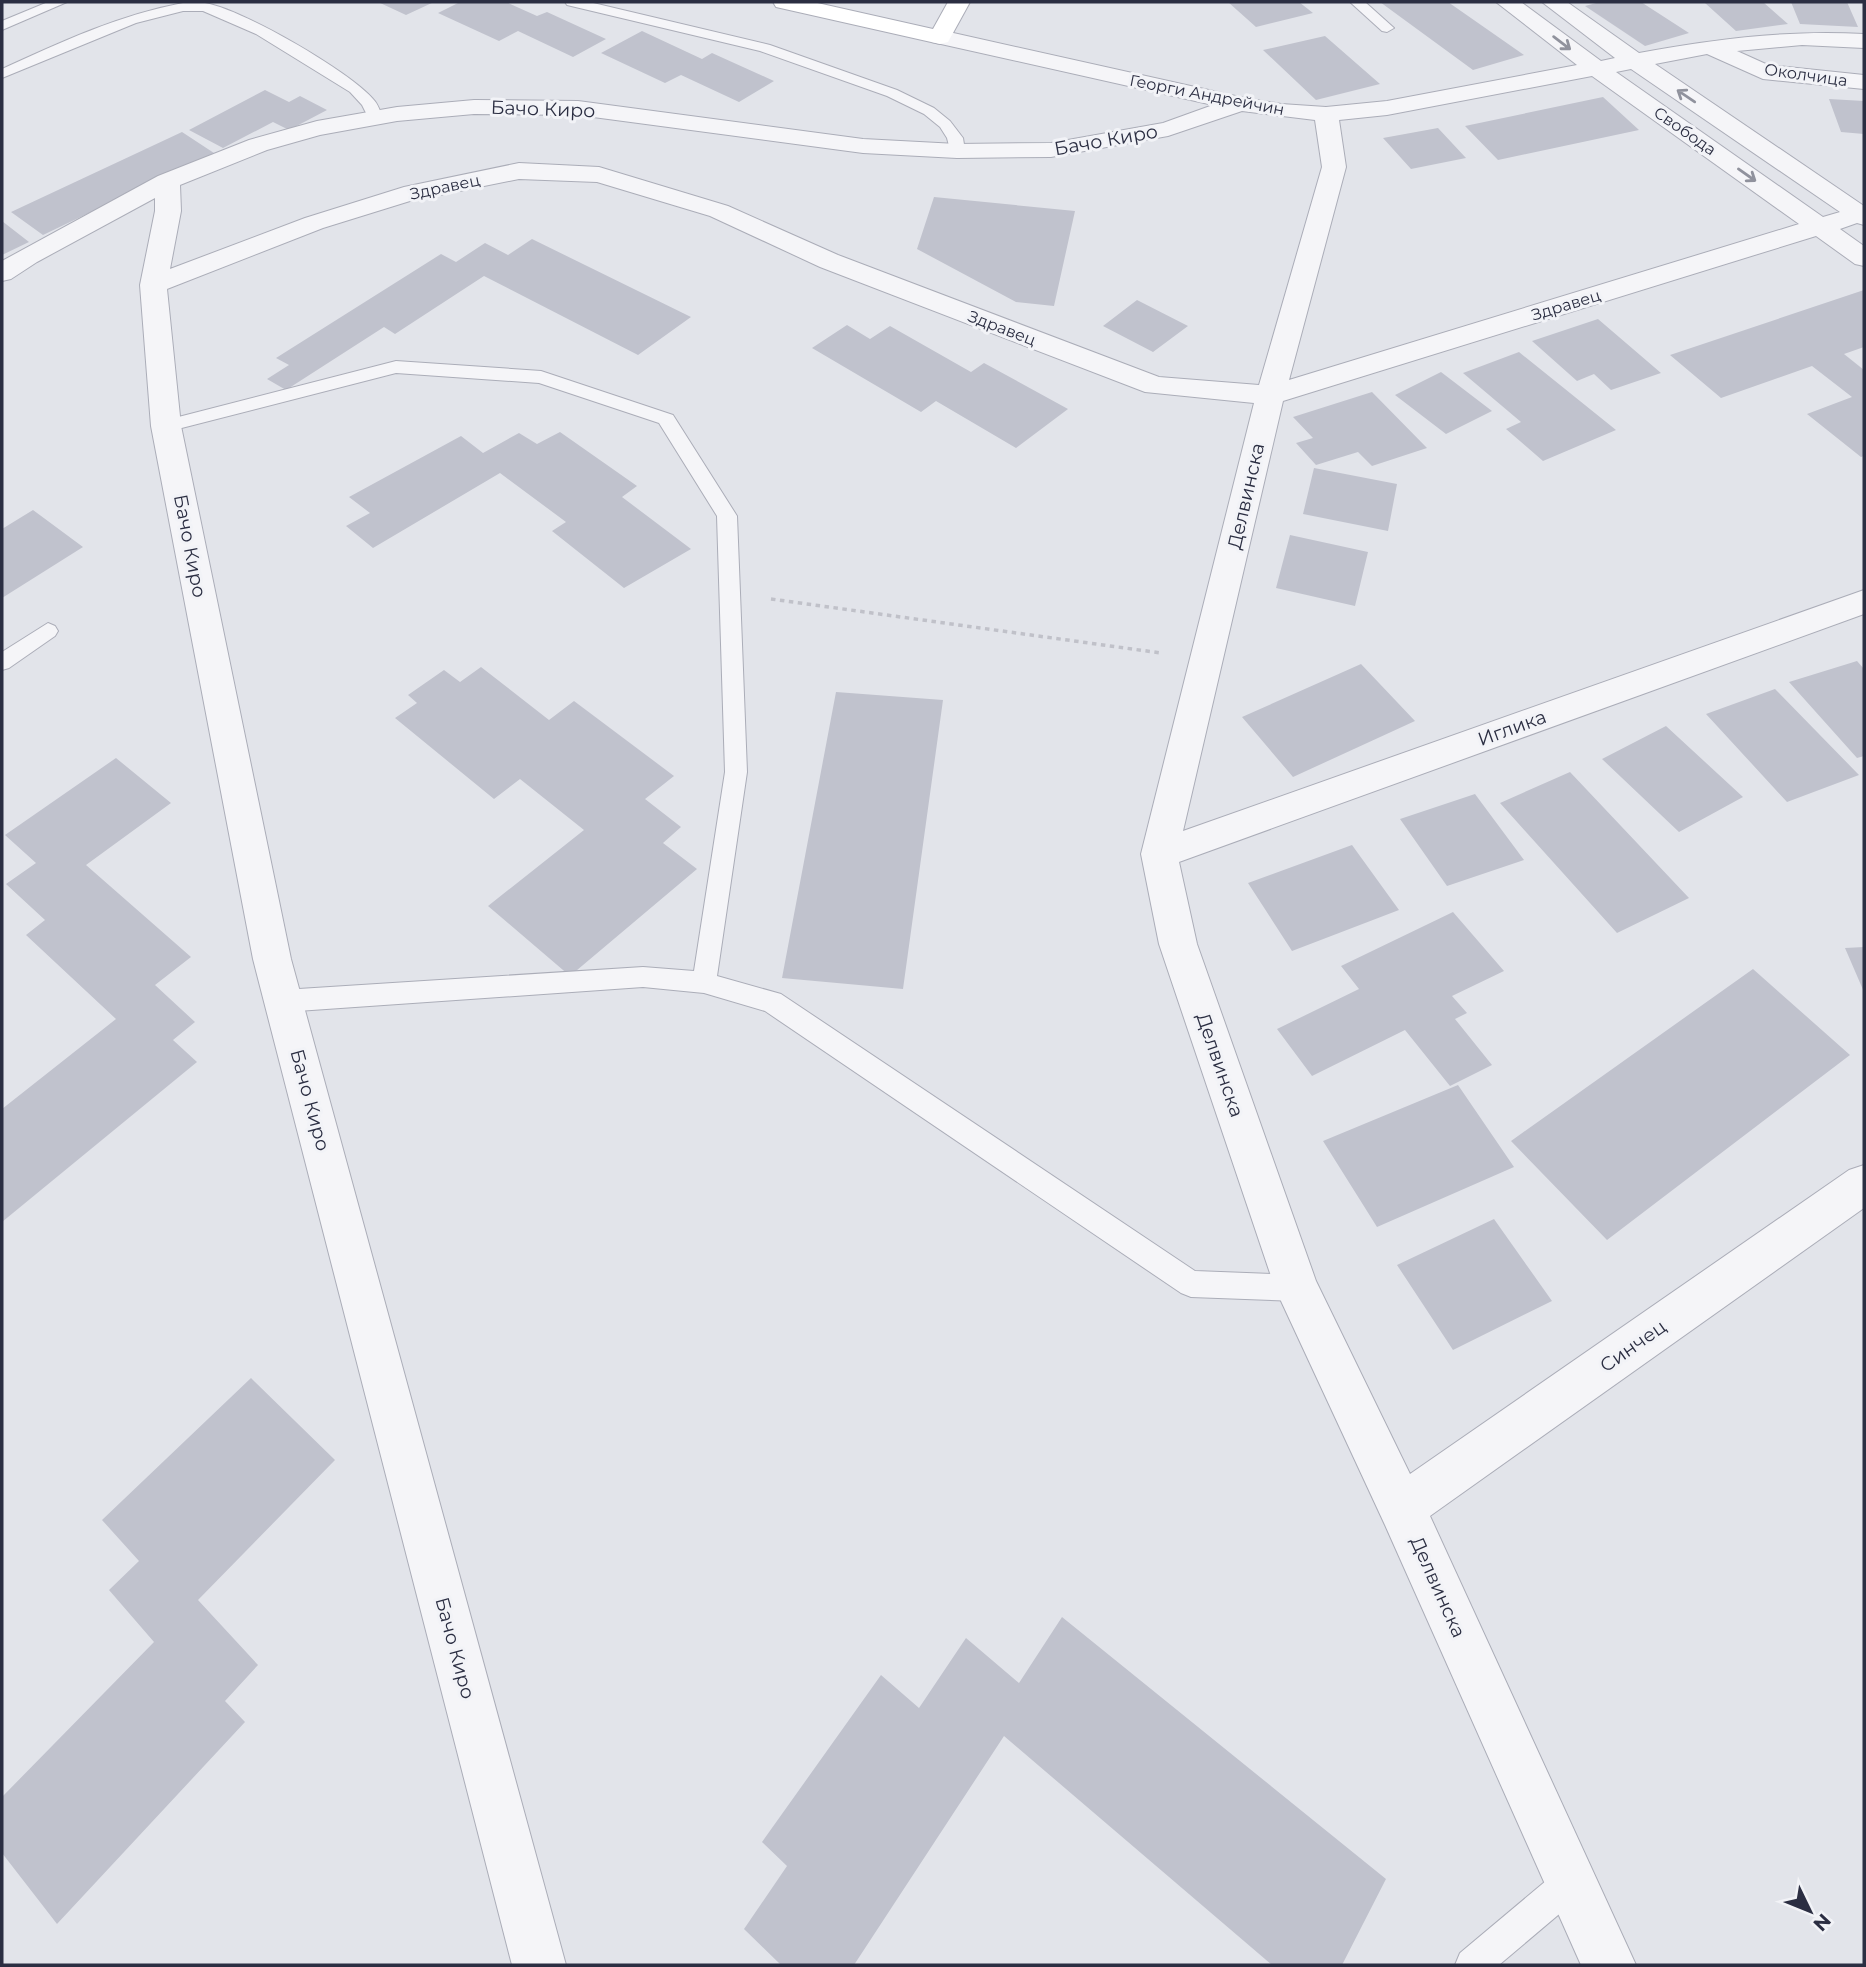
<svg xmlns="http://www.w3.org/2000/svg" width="1866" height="1967" viewBox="0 0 1866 1967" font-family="Montserrat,sans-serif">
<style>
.building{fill:#c0c2cd}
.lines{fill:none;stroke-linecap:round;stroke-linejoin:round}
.lane-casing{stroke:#abadb8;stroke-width:2}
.street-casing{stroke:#abadb8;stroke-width:2}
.secondary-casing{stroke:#abadb8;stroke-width:2}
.path{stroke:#c0c1c9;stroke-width:3.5;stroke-dasharray:4.5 4.5;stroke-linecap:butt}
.lane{fill:#f5f5f8;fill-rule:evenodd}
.street{fill:#f5f5f8;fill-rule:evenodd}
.secondary{fill:#fff;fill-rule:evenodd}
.oneway{stroke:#90929d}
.labels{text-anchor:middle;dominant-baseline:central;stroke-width:6;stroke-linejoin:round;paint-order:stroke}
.far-street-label{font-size:16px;fill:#2b2e42;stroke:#f2f3f7}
.street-label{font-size:19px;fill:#2b2e42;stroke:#f2f3f7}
</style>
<rect width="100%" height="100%" fill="#e2e4ea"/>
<path class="building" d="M378,2h56l-28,13z
M460,2h46l31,14 10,-4 59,27 -33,18 -55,-26 -19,10 -61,-28z
M1228,2h71l14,11 -57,14z
M1380,2h68l76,53 -51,15z
M1600,2h41l48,31 -44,13 -60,-40z
M1714,2h49l25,22 -52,7 -31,-28z
M1791,2h56l11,25 -58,-3z
M642,31l60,28 10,-6 62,28 -35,21 -58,-27 -16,8 -64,-30z
M1325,36l55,48 -64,16 -53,-50z
M265,90l24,12 11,-6 27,14 -38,20 -16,-8 -50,26 -34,-18z
M1603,97l36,33 -141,30 -33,-34z
M1829,99l35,2v33l-23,-2z
M1438,128l28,30 -55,11 -28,-31z
M182,132l32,21 -171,82 -32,-23z
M934,197l141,14 -21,95 -38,-4 -99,-53z
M2,221l27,21 -27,13z
M532,239l159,78 -53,38 -154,-79 -89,58 -11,-7 -98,63 -19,-11 22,-14 -13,-7 165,-104 15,8 29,-19 23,12z
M1864,290v57l-20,7 20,16v86l-3,1 -54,-43 45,-17 -40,-31 -91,32 -51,-43z
M1137,300l51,26 -35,26 -50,-26z
M1598,319l63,54 -50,17 -17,-16 -17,7 -45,-40z
M847,325l23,14 20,-13 81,46 13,-9 84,46 -52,39 -80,-47 -15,11 -109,-64z
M1519,352l97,78 -73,31 -37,-32 15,-7 -58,-49z
M1441,372l51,39 -46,23 -51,-39z
M1372,392l55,56 -55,18 -14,-14 -42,13 -20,-22 17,-5 -20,-21z
M560,432l77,54 -15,11 69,52 -67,39 -72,-57 14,-9 -66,-49 -127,75 -27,-22 24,-13 -21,-16 112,-61 22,17 36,-20 18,11z
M1314,468l83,16 -9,47 -85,-17z
M33,510l50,37 -81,51v-69z
M1290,535l78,17 -13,54 -79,-18z
M1857,661l7,8v87l-7,2 -68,-76z
M1361,664l54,57 -122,56 -51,-60z
M481,667l68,53 25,-19 100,75 -29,23 36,28 -18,16 34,26 -127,107 -82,-70 96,-76 -64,-51 -26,20 -99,-81 22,-15 -9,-8 36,-25 16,12z
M1775,689l84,86 -72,27 -81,-88z
M836,692l107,8 -40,289 -121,-11z
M1666,726l77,71 -64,35 -77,-73z
M116,758l55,45 -85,62 105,92 -36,28 40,37 -22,18 24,22 -195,160v-113l114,-90 -90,-84 19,-15 -39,-36 30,-21 -31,-28z
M1570,772l119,126 -72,35 -117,-130z
M1475,794l49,66 -77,26 -47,-67z
M1352,845l47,65 -107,41 -44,-68z
M1453,912l51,59 -52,25 15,17 -12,6 37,46 -42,21 -45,-56 -93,46 -35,-47 82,-40 -18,-23z
M1864,947v45l-19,-44z
M1753,969l97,86 -243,185 -96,-99z
M1458,1085l56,82 -137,60 -54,-86z
M1494,1219l58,82 -99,49 -56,-85z
M251,1378l84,82 -137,140 60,65 -33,36 20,21 -188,202 -55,-71v-56l152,-155 -45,-52 30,-29 -37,-41z
M1062,1617l324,262 -44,86h-70l-268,-229 -150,229h-73l-37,-36 43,-63 -25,-24 119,-167 38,33 47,-70 53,45z"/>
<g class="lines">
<g class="lane-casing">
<path id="lane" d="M48,2h19l-65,28v-9z
M565,2h24l181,43 127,45 37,18 16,13 13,17 2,13 -8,5 -6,-2 -4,-16 -7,-11 -16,-13 -37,-18 -127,-45 -193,-46z
M1350,2h15l29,26 -7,4 -5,-1z
M183,3c7,0 15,-1 22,0 37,6 144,68 168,96 5,5 7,12 10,19l-3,3h-10l-8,-16 -12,-13 -94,-58 -53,-23h-20l-47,12 -134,55v-9c59,-27 117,-54 181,-66z
M396,361l145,10 132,44 64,101 10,256 -30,204 64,18 414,277 102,4 10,4 4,9 -4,9 -10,4 -106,-4 -10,-4 -416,-282 -61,-18 -61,-6 -360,25 -9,-3 -3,-8 3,-8 9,-3 360,-23 51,4 31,-199 -8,-256 -58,-93 -120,-40 -143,-10 -230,59 -7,-2 -2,-4 2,-4z
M48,623l7,3 3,5 -3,5 -46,32 -7,2v-18z
M1571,1865l12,5 5,12 -5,12 -84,71h-44l5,-12 99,-83z"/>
</g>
<g class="street-casing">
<path id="street" d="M1496,2h25l80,59 14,-3 -73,-56h25l72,51c77,-14 146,-23 225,-19v14l-62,-3 -65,6 31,14 96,10v14l-101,-10 -56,-25 -52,10 209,142v19l-7,-2 -17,6 24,17v20l-9,-2 -39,-28 -533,165 -100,430 681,-241v24l-685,248 18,82 119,337 94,193 439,-304 15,-5v43l-434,308 206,449h-55l-196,-440 -110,-237 -116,-344 -18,-90 113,-451 -109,-11 -325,-125 -110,-51 -113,-34 -78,-3 -109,22 -87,27 -156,61 14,137 110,533 275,1006h-54l-259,-1006 -102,-533 -11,-141 15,-74v-13l-118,64 -26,17 -9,2v-20l156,-85 91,-36 68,-19 80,-14 77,-7 104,1 285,38 94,5 94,-1 112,-20 50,-18 -281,-63 -3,-5 3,-5 8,-2 300,67 41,7 45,3 61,-6 190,-36zM1631,69l209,143 -17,5 -207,-145zM1592,76l207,148 -510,156 57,-213 -7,-47 48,-5zM1242,111l73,9 7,47 -63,218 -100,-8 -321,-122 -110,-49 -129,-39 -80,-4 -115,24 -99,31 -135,51 11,-58 -1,-26 87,-35 53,-15 77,-14 77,-7 104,1 285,38 94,5 94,-1 117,-21z"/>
</g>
<g class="secondary-casing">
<path id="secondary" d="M773,2h40l120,27 15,-27h22l-22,40 -8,2 -164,-37z"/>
</g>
<path class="path" d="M771,599l390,54"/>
<use href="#lane" class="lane"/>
<use href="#street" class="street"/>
<use href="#secondary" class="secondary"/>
</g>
<defs><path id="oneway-shaft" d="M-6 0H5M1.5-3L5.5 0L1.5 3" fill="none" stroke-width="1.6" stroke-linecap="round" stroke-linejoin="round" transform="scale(1.75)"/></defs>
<g class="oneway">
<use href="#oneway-shaft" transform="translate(1562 43) rotate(37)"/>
<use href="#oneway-shaft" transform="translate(1686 96) rotate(-146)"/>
<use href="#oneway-shaft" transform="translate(1747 175) rotate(35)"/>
</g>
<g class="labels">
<g class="far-street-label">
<text transform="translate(1806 75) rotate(8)">Околчица</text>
<text transform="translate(1207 95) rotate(11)">Георги Андрейчин</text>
<text transform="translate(1685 131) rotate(35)">Свобода</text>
<text transform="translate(445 187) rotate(-12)">Здравец</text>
<text transform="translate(1566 305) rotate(-17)">Здравец</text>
<text transform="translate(1002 328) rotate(21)">Здравец</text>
</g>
<g class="street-label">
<text transform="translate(543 109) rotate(2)">Бачо Киро</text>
<text transform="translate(1106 140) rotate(-10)">Бачо Киро</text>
<text transform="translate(1246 496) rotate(-77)">Делвинска</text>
<text transform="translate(190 546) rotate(79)">Бачо Киро</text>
<text transform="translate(1512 728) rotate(-20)">Иглика</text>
<text transform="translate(1220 1065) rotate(71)">Делвинска</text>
<text transform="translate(310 1100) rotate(75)">Бачо Киро</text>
<text transform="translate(1633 1346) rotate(-35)">Синчец</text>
<text transform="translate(1438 1587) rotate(66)">Делвинска</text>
<text transform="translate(455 1648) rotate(75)">Бачо Киро</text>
</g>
</g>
<rect width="1866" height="1967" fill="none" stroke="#2b2e42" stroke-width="7"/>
<g transform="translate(1810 1911) rotate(133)" stroke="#f2f3f7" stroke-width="5" paint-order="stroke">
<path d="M0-5L12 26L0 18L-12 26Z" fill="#2b2e42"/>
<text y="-10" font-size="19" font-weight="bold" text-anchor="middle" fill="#2b2e42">N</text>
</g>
</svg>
